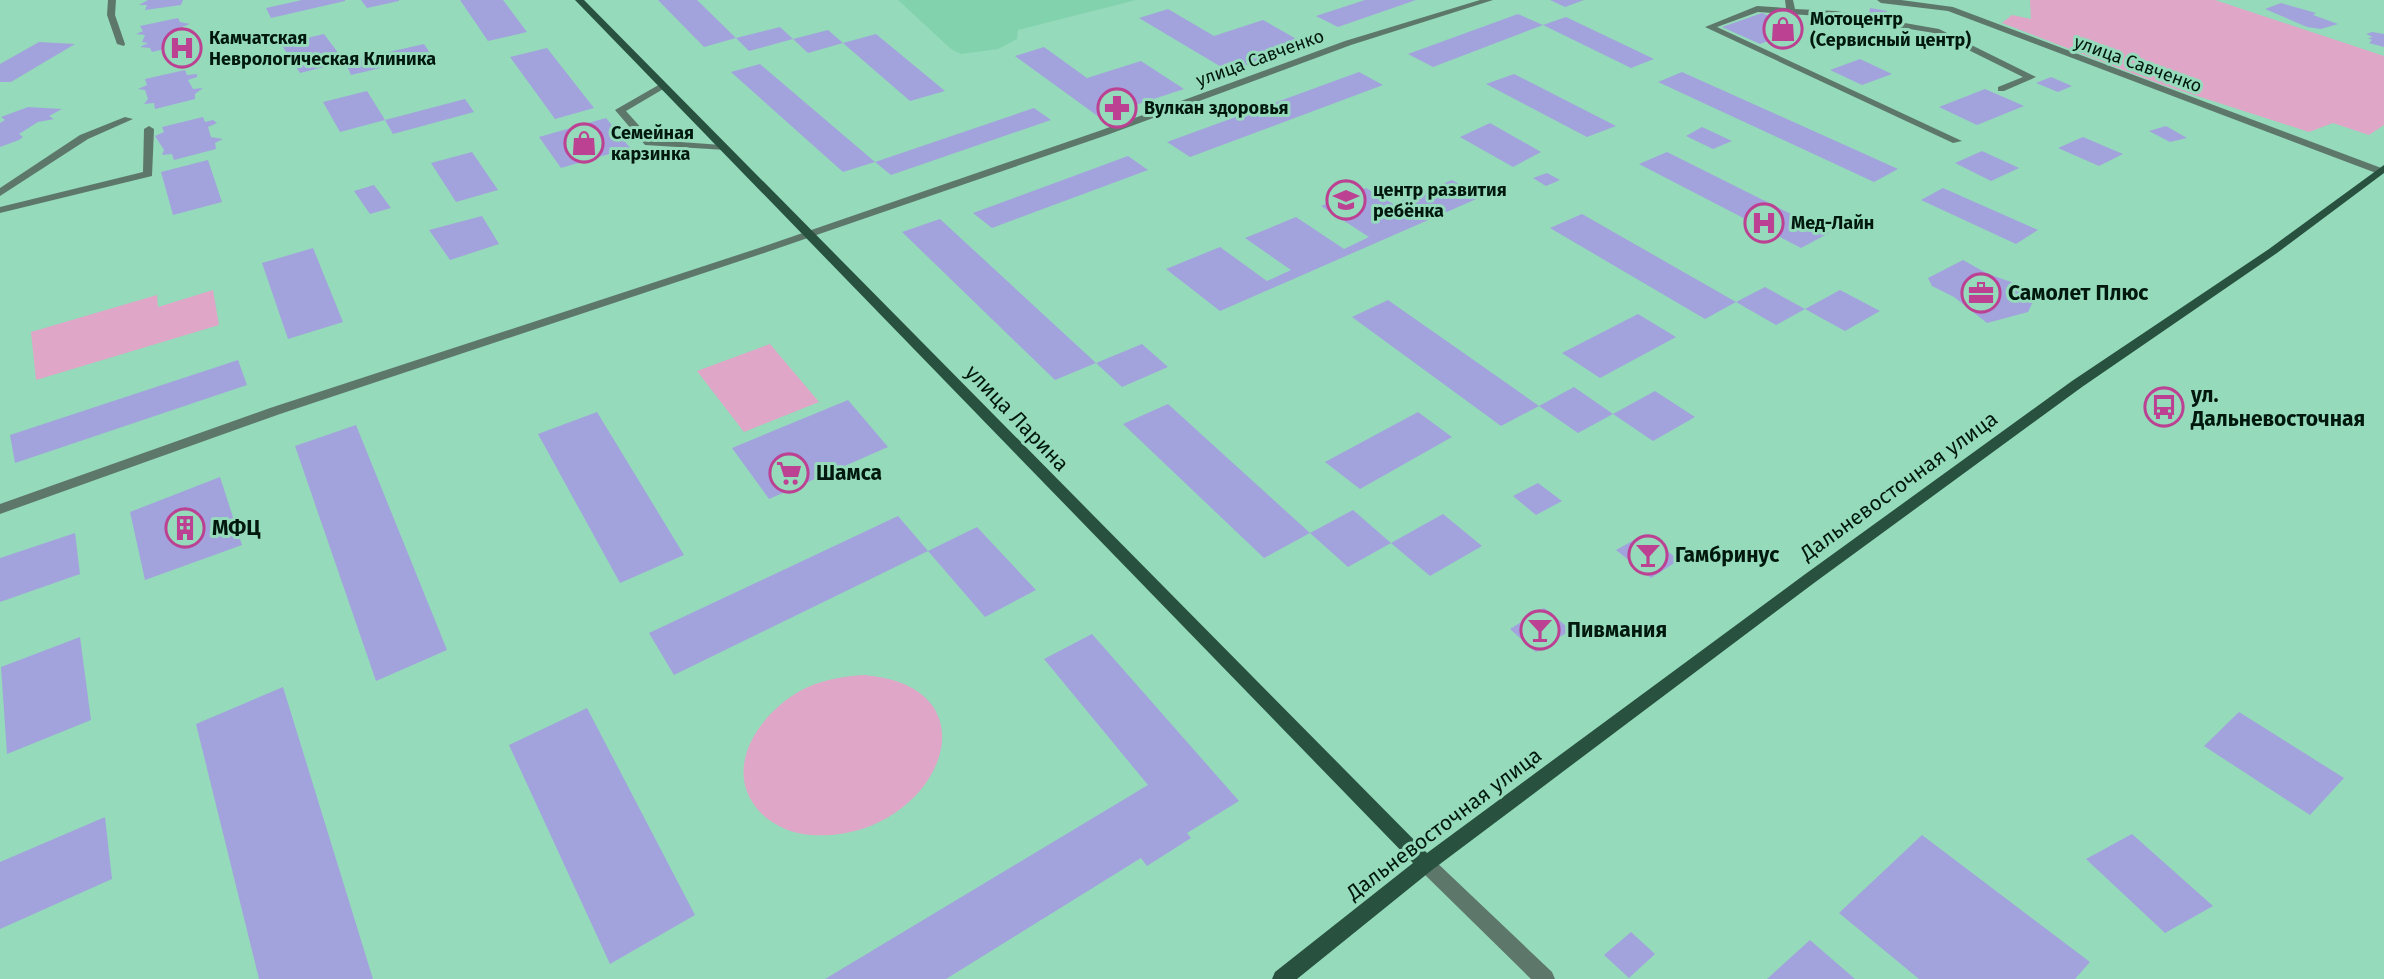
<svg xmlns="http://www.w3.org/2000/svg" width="2384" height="979" viewBox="0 0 2384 979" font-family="'Fira Sans',sans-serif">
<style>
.built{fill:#83d2ae}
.green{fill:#e0a6c8}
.building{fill:#a2a3dd}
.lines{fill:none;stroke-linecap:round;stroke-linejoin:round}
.street{fill:#5d786b;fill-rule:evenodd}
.secondary{fill:#28523f;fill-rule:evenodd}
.labels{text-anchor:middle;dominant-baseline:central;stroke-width:6;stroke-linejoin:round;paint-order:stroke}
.far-poi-label{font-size:18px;font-weight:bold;fill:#00180d;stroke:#95daba;text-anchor:start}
.far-street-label{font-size:18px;fill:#00180d;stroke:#95daba}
.poi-label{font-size:21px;font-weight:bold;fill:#00180d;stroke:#95daba;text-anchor:start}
.street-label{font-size:21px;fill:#00180d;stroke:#95daba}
</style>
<rect width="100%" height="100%" fill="#95daba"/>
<path class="built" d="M898,0h238l-118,30 -1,9 -19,10 -37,5 -10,-5z"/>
<path class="green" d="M2030,0h185l169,56v69l-15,10 -36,-12 -24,9 -149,-48 -158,-61 10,-8 19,4z
M213,290l6,35 -183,55 -5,-48 126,-37 1,12z
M770,344l49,58 -75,30 -47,-61z
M864,675c142,12 70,169 -53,160 -19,-1 -39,-10 -52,-24 -40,-45 5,-104 49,-124 18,-8 37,-11 56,-12z"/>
<path class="building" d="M148,0h35l-2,5 -36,5 2,-5h-8z
M302,0h43v1l-74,17 -5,-10z
M361,0h38v1l-32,7z
M460,0h43l24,32 -39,9z
M658,0h39l39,38 -32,9z
M1365,0h51l-78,27 -22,-11z
M1550,0h34l-19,7z
M2281,3l35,10 -3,2 25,9 -17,5 -14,-2 -42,-18z
M1870,8l17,3 -1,6 -17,-2z
M1168,9l46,27 49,-16 44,25 -79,26 -89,-53z
M1762,13l38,17 -40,14 -38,-17z
M1518,14l25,11 -110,42 -25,-13z
M1566,17l88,42 -23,9 -88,-43z
M178,18l2,4 10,2 -8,3 3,7h11l-8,5 2,4 -38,9 -2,-4 -10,-1 8,-4 -6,-1 3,-7 -9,-1 7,-3 -3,-5z
M780,27l13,12 -44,12 -13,-13z
M828,30l15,13 33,-9 69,57 -35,10 -67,-58 -35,10 -15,-14z
M2372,32l12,2v13l-15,-4 3,-3 -4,-2 5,-1 -7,-3z
M324,34l21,28 -45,11 -19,-29z
M39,42l36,2 -64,38h-11v-18z
M424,44l8,12 -81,19 -6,-13z
M1044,47l43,31 54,-17 43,28 -85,28 -84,-61z
M547,48l47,60 -39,11 -45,-62z
M1860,59l32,15 -30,11 -32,-15z
M760,64l115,98 -32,10 -112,-100z
M185,70l2,5 10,-1v3l-9,3 5,9 10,-1 -8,6v5l-40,10 -1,-6 -10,1 4,-5 -3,-9 -7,-1 9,-4 -2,-6z
M1359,72l24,13 -193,72 -23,-15z
M1682,72l216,97 -24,13 -216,-100z
M1514,74l102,52 -29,11 -101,-53z
M2051,77l21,9 -14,6 -22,-9z
M1985,89l39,17 -47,19 -38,-18z
M367,91l18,29 -45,12 -17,-30z
M465,99l9,13 -81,22 -8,-14z
M28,107l34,2 -13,7 5,3 -16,3 -19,12 4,3 -4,3 -19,7v-24l5,-3 -4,-3z
M1034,108l17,12 -160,55 -16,-13z
M203,117l2,5 8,-2 4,3 -9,4 3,10 12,2 -8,4 1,6 -42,11 -2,-6 -10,1 2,-5 -9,-14 9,-4 -2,-5z
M606,118l24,30 -69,20 -22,-31z
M1490,123l51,29 -28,15 -53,-30z
M2166,126l21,12 -17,4 -21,-11z
M1702,127l30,14 -19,8 -27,-13z
M2083,137l40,17 -24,12 -41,-18z
M1982,151l37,17 -28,13 -36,-18z
M472,152l26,38 -42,12 -25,-39z
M1667,152l162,81 -28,15 -162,-84z
M1128,156l20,14 -156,58 -19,-15z
M208,160l14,42 -49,13 -12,-43z
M1547,173l13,7 -14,6 -13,-8z
M1452,180l29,17 -261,114 -54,-42 54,-22 47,34 24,-11 -46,-32 51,-21 48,32 25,-12 -48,-31 45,-18 49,29 8,-3 -22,-13z
M374,185l17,23 -21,6 -16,-23z
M1943,188l95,42 -22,14 -95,-44z
M1582,214l154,88 -31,17 -155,-91z
M482,216l17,28 -49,16 -21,-30z
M940,219l156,144 -41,17 -153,-148z
M313,248l30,74 -55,17 -26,-76z
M1963,260l25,14 50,17 -10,21 -41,11 -33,-26 -22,-11 -4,-8z
M1765,287l40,22 35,-19 40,21 -35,20 -40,-22 -29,16 -40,-23z
M1388,300l151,106 -38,20 -149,-109z
M1638,314l38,23 -76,41 -38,-25z
M1142,344l26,23 -46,20 -26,-24z
M238,360l9,25 -232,78 -5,-28z
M1574,387l39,27 -35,19 -39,-27z
M1655,391l40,26 -42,24 -40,-27z
M848,400l40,47 -119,52 -37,-51z
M1168,404l142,129 -46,25 -141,-134z
M597,412l87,143 -64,28 -82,-149z
M1418,412l34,25 -92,52 -35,-27z
M356,425l91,225 -71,31 -81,-235z
M220,477l22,68 -97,35 -15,-68z
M1538,483l24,18 -26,14 -23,-19z
M1353,510l38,33 52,-29 39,32 -52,30 -39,-33 -43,24 -38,-34z
M898,516l30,35 -254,124 -25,-42z
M977,527l59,63 -51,27 -57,-66z
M75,533l5,41 -80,28v-44z
M1645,534l34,26 -28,18 -35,-28z
M1544,608l27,22 -35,22 -26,-23z
M1092,634l147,167 -52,32 4,5 -44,28 -6,-8 -195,121h-121l323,-194 -104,-126z
M80,637l11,83 -84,34 -6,-87z
M283,687l90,292h-114l-63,-255z
M587,708l108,207 -85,49 -101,-219z
M2239,712l105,66 -34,37 -106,-69z
M105,817l7,62 -112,50v-67z
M2132,834l81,72 -48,27 -79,-74z
M1922,835l168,127 -15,17h-156l-80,-66z
M1631,932l24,22 -26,24 -25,-23z
M1810,940l45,39h-88z"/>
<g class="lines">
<path class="street" d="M108,0h8l-1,15 10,29 -1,2 -7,-2 -10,-29z
M1480,0h13l-142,45 -244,90 -340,117 -487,162 -280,100v-10l270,-96 489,-160 340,-117 246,-90z
M1785,0h8l2,9 41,2 103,18 97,48 -32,14h-6v-4l25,-10 -89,-44 -98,-16 -78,-5 -41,15 245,114 -9,2 -248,-116 52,-21 29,2z
M1877,0h24l52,7 431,162v4h-8l-428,-162 -67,-8z
M662,83l5,3 -2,2 -39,23 26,29 70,5 4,1v4l-81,-5 -30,-35z
M125,117l8,2 -45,20 -88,57v-8l80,-53z
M149,126l5,3 -2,47 -152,37v-6l143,-35 1,-43z
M1426,856l6,2 120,114 3,7h-24l-111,-109 -3,-6 3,-6z"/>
<path class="secondary" d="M575,0h9l843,853 377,-278 268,-194 197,-132 115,-84v8l-107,80 -195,134 -268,196 -382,287 -135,109h-25l3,-7 138,-109z"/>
</g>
<defs>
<g id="shop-ring" transform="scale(2.0125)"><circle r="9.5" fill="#95daba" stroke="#bc4193" stroke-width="1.5"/><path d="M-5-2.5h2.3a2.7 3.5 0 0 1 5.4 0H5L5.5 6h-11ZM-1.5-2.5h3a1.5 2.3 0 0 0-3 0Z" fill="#bc4193"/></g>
<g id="hospital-ring" transform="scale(2.0125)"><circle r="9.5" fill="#95daba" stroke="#bc4193" stroke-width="1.5"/><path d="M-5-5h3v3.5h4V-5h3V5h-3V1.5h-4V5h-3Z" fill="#bc4193"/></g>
<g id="pharmacy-ring" transform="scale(2.0125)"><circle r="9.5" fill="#95daba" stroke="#bc4193" stroke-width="1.5"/><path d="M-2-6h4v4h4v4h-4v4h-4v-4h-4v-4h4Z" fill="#bc4193"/></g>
<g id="school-ring" transform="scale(2.0125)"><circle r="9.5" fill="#95daba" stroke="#bc4193" stroke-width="1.5"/><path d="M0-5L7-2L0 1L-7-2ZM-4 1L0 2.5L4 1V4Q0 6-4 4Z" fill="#bc4193"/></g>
<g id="office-ring" transform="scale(2.0125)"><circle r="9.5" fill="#95daba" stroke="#bc4193" stroke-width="1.5"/><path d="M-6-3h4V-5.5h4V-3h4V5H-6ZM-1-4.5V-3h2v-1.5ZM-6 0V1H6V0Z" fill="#bc4193"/></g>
<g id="bus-ring" transform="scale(2.0125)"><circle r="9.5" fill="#95daba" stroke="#bc4193" stroke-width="1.5"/><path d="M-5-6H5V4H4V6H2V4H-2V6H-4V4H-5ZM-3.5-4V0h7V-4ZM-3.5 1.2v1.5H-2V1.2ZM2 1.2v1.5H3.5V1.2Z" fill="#bc4193"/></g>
<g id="supermarket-ring" transform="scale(2.0125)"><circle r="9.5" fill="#95daba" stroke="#bc4193" stroke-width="1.5"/><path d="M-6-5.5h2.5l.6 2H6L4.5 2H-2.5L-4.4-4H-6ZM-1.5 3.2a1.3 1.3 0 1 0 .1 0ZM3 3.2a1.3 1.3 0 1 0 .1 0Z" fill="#bc4193"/></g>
<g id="building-ring" transform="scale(2.0125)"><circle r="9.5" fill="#95daba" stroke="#bc4193" stroke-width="1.5"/><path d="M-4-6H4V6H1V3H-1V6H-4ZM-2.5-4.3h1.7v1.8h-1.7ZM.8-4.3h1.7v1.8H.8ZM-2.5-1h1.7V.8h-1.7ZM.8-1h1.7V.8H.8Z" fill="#bc4193"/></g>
<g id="bar-ring" transform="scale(2.0125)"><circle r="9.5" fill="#95daba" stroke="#bc4193" stroke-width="1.5"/><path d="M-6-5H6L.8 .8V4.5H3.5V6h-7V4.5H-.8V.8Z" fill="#bc4193"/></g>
</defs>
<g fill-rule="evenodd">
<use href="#shop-ring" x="1783" y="29"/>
<use href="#hospital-ring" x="182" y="48"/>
<use href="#pharmacy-ring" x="1117" y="108"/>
<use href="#shop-ring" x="584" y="143"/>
<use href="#school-ring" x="1346" y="200"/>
<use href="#hospital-ring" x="1764" y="223"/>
<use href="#office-ring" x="1981" y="293"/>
<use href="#bus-ring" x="2164" y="407"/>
<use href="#supermarket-ring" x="789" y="473"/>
<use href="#building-ring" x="185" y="528"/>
<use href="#bar-ring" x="1648" y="555"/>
<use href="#bar-ring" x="1540" y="630"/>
</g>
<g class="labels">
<g class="far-poi-label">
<text x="1810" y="19">Мотоцентр<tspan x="1810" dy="21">(Сервисный центр)</tspan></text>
<text x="209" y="38">Камчатская<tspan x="209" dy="21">Неврологическая Клиника</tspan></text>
<text x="1144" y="108">Вулкан здоровья</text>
<text x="611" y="133">Семейная<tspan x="611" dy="21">карзинка</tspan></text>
<text x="1373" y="190">центр развития<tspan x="1373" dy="21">ребёнка</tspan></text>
<text x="1791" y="223">Мед-Лайн</text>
</g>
<g class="far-street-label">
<text transform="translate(1260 58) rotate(-20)">улица Савченко</text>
<text transform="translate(2138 64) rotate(20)">улица Савченко</text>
</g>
<g class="poi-label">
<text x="2008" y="293">Самолет Плюс</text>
<text x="2191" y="395">ул.<tspan x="2191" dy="24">Дальневосточная</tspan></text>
<text x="816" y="473">Шамса</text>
<text x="212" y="528">МФЦ</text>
<text x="1675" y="555">Гамбринус</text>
<text x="1567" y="630">Пивмания</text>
</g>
<g class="street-label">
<text transform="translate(1017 418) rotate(46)">улица Ларина</text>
<text transform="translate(1899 486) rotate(-36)">Дальневосточная улица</text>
<text transform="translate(1444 824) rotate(-37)">Дальневосточная улица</text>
</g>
</g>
</svg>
